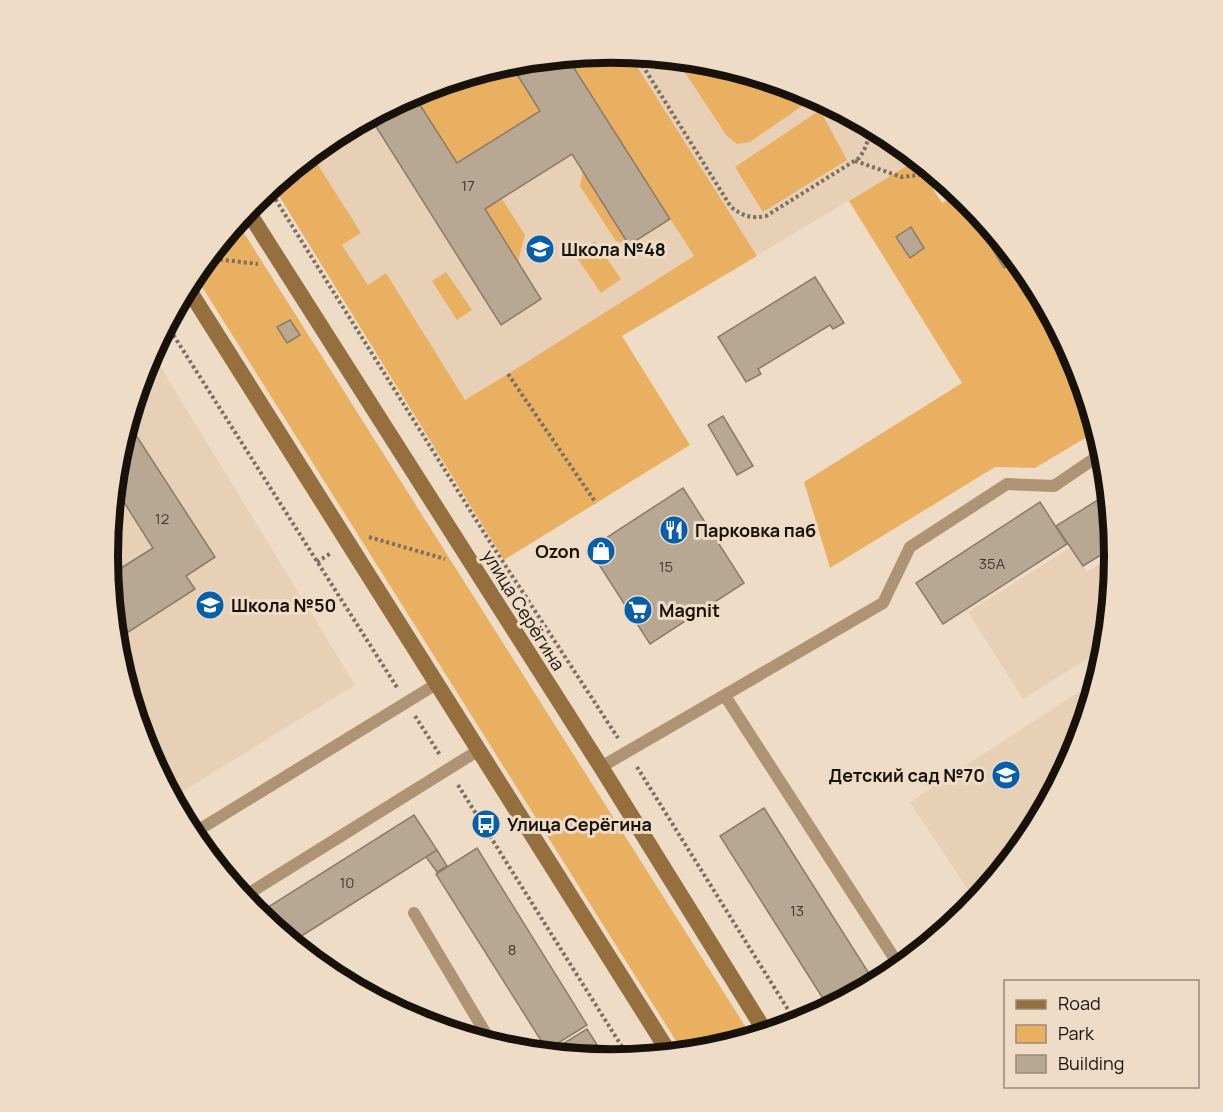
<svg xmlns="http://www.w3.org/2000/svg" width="1223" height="1112" viewBox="0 0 1223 1112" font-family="Manrope,sans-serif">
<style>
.built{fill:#e7d0b6}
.green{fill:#eab062}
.building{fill:#b8a893;stroke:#8b7b68;stroke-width:1.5}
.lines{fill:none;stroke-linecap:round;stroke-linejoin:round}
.path{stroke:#7a6f61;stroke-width:4;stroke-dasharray:3 3;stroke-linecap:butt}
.service{stroke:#ae9474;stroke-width:12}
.secondary{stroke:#95703e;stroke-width:16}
.labels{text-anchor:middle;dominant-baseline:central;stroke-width:6;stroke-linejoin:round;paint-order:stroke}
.number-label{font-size:15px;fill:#40382c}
.poi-label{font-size:18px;font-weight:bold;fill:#18120a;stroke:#eedcc7;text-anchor:start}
.street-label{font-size:18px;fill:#18120a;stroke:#eedcc7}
.rim{fill:none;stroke:#18120a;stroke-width:8}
</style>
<rect width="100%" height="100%" fill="#eedcc7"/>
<path class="built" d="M612,53l98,9 94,29 88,47 19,15 4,8 -293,175 -185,115 -164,-265 59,-49 87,-46 95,-29z
M152,353l203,332 -183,113 -26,-50 -28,-94 -10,-98 10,-99 28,-94z
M1071,547l16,25 28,-18 -9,93 -83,52 -55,-87z
M1097,680l-20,69 -47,87 -54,66 -66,-100z"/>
<path class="green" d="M612,53l17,1 128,202 -135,80 68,109 -186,115 -231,-374 38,-32 50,79 -19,12 26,40 18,-12 79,127 43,-26 186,-118 -126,-199z
M676,59l34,3 94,29 11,6 -65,45 -13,2 -10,-8z
M510,63l30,48 -83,52 -44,-69z
M820,110l27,50 -84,52 -28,-45z
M915,161l27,42 17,-10 9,7 62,77 47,87 20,67 -62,37 -40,-1 -165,101 -26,-86 158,-99 -113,-182z
M583,171l46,74 -13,-4 -36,-55z
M502,199l23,36 -7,27 -33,-53z
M237,222l515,815 -43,13 -26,2 -489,-778z
M595,241l26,38 -20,14 -26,-38z
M446,272l26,38 -15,10 -25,-39z"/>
<path class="building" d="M567,57l103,162 -41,26 -57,-91 -87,55 56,90 -40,26 -131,-208 43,-23 44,69 83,-52 -30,-48z
M965,198l3,2 49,60 -13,8 -42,-68z
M911,227l13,21 -14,10 -14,-21z
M815,277l29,46 -11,6 -3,-4 -72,44 3,5 -15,8 -28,-45z
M290,320l10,15 -13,8 -10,-16z
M723,416l30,50 -16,9 -29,-50z
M128,423l87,134 -29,19 9,13 -79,51 -6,-65 43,-27 -38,-60 3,-31z
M683,488l61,95 -94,61 -61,-95z
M1109,493l5,54 -31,19 -27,-40z
M1040,502l27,42 -124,80 -27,-41z
M764,808l111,175 -46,25 -109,-172z
M414,815l23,35 -145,92 -35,-28z
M477,848l110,177 -40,25 -111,-176z
M437,850l10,16 -10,6 -11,-15z
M587,1029l19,30 -58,-6z"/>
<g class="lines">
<path class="path" d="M636,55l95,152c12,9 20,12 35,9l93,-58c8,-11 11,-20 8,-34
M855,161l47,16 33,-4
M269,189l219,350 130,199
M208,258l50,6
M167,325l231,364
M508,374l88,129
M369,537l76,22
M317,562l14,-9
M415,716l25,39
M637,767l160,257
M458,785l171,273"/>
<path class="service" d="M725,696l175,271
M601,767l282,-164 27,-56 97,-63 47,2 50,-34
M192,834l246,-151
M243,897l236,-147
M414,913l78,131"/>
<path class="secondary" d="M247,210l354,557 165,266
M187,287l483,767"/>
</g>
<defs>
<g id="school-disc" transform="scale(1.5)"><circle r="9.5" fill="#075fac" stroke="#eedcc7"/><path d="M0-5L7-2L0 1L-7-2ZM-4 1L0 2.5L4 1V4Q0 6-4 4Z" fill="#fff"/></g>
<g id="restaurant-disc" transform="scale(1.5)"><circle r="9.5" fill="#075fac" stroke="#eedcc7"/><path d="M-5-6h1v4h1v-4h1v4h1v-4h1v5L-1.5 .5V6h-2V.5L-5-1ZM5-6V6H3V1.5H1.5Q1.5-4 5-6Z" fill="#fff"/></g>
<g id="shop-disc" transform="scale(1.5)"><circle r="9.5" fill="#075fac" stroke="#eedcc7"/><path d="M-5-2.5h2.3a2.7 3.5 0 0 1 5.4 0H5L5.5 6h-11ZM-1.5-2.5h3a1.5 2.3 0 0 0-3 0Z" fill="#fff"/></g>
<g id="supermarket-disc" transform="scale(1.5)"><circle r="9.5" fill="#075fac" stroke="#eedcc7"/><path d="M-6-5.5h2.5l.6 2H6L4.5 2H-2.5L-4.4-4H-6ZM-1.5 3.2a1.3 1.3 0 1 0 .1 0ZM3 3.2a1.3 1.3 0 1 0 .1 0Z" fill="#fff"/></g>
<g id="bus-disc" transform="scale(1.5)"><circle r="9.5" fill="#075fac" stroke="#eedcc7"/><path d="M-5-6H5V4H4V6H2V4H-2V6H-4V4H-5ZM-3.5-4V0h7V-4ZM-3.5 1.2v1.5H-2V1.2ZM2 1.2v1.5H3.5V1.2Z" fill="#fff"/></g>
</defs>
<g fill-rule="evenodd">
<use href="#school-disc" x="540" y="249"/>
<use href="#restaurant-disc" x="674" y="530"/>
<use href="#shop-disc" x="601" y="551"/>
<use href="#school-disc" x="210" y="605"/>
<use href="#supermarket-disc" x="638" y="610"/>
<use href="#school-disc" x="1006" y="775"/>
<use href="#bus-disc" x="486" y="824"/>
</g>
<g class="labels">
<g class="number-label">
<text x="468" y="185">17</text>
<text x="162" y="518">12</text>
<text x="992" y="563">35А</text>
<text x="666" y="566">15</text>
<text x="347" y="882">10</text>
<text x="797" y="910">13</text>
<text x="512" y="949">8</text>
</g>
<g class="poi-label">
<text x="561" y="249">Школа №48</text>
<text x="695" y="530">Парковка паб</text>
<text x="580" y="551" text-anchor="end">Ozon</text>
<text x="231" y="605">Школа №50</text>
<text x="659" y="610">Magnit</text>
<text x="985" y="775" text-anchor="end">Детский сад №70</text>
<text x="507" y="824">Улица Серёгина</text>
</g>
<g class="street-label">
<text transform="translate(524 610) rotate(58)">улица Серёгина</text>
</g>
</g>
<path d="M0 0H1223V1112H0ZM118 556a493 493 0 1 1 986 0a493 493 0 1 1-986 0Z" fill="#eedcc7" fill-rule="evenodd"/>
<path class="rim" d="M118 556a493 493 0 1 1 986 0a493 493 0 1 1-986 0Z"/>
<rect x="1004" y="980" width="195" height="108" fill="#eedcc7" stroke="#988b7b" stroke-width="1.5"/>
<rect x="1016" y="1000" width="30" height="9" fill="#95703e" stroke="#988b7b" stroke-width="1.5"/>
<text x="1058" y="1010" font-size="18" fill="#18120a">Road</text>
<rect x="1016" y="1025" width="30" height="18" fill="#eab062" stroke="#988b7b" stroke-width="1.5"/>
<text x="1058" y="1040" font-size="18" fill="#18120a">Park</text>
<rect x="1016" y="1055" width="30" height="18" fill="#b8a893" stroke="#988b7b" stroke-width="1.5"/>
<text x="1058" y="1070" font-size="18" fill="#18120a">Building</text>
</svg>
